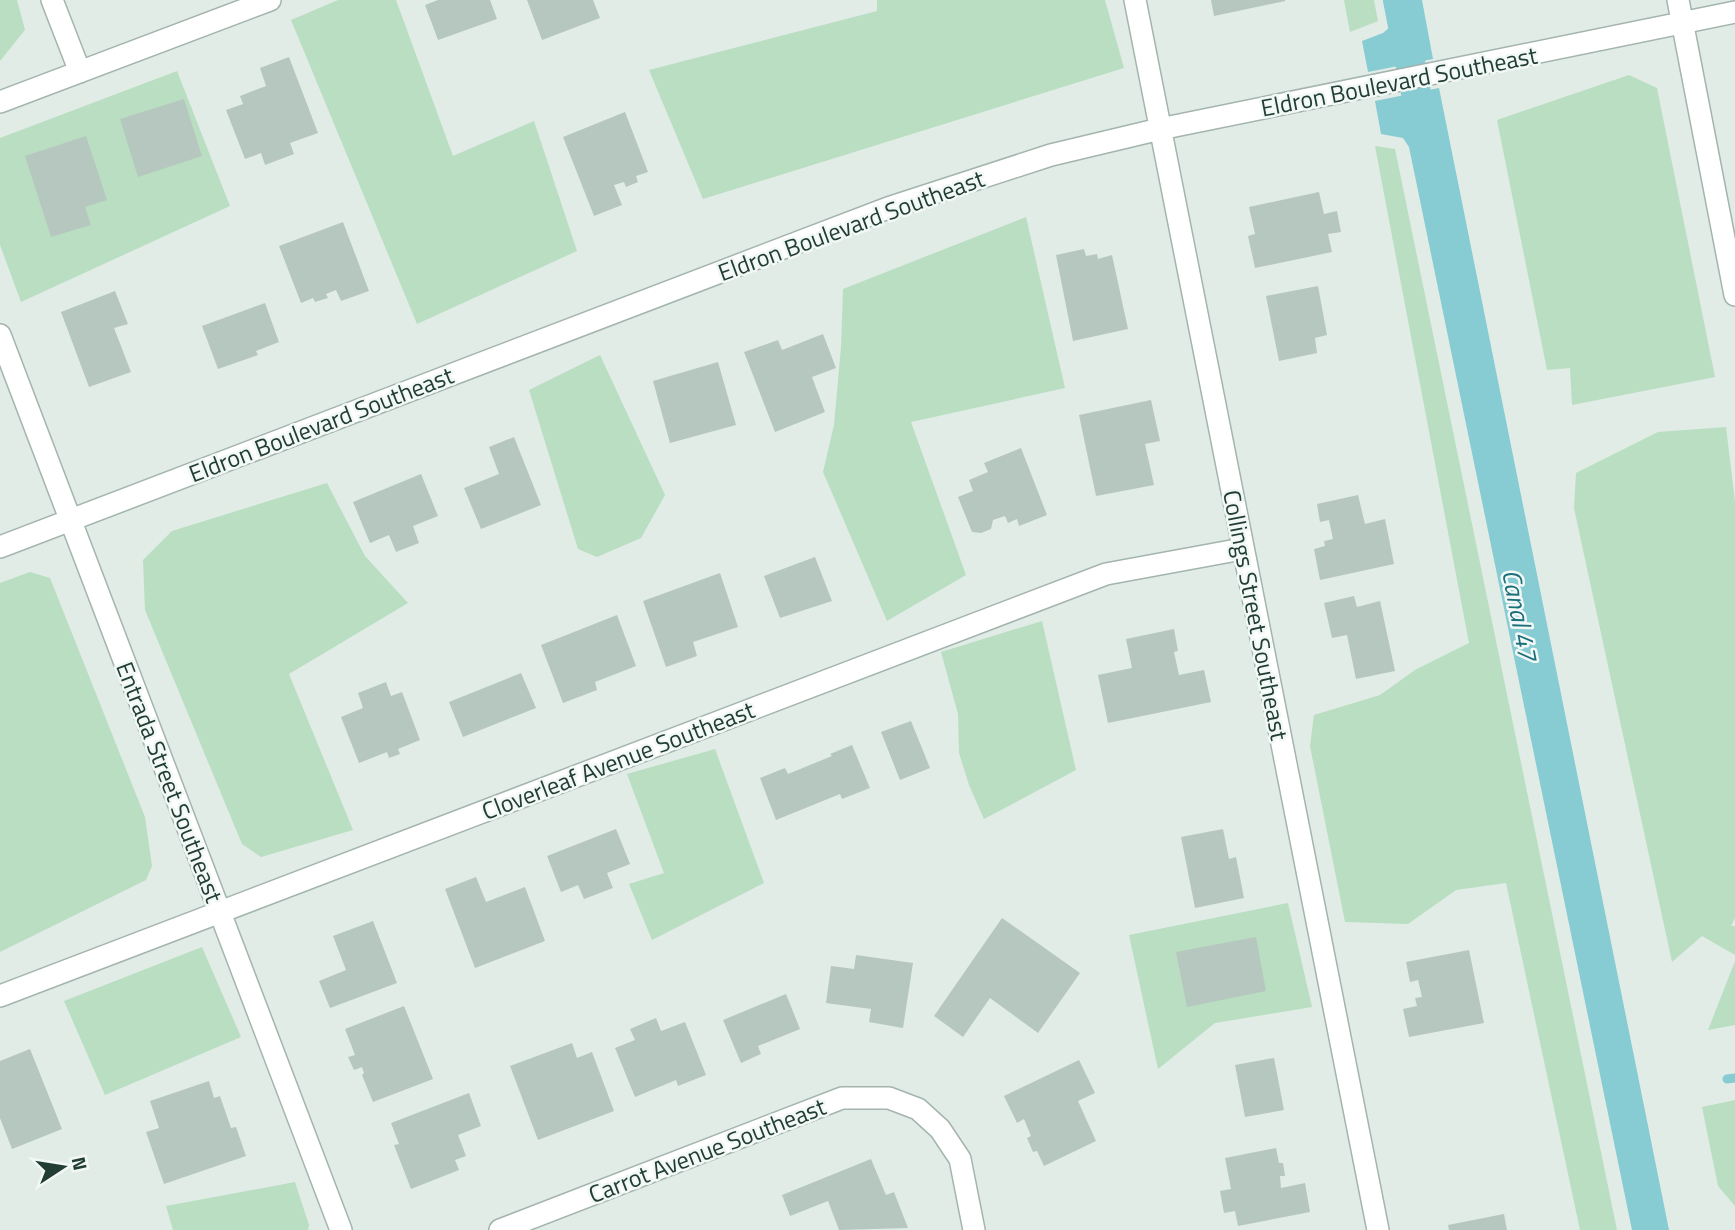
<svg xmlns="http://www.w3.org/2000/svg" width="1735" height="1230" viewBox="0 0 1735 1230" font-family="'Titillium Web',sans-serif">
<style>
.green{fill:#b9dec1}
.water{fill:#87cbd3}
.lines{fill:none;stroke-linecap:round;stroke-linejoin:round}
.stream{stroke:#87cbd3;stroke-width:9}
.canal{stroke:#87cbd3;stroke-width:30}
.building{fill:#b6c7bf}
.minor-casing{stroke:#a4b4ae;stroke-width:24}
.minor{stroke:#fff;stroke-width:21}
.labels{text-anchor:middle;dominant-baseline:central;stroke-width:5;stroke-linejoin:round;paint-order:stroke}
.street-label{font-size:24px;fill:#213d34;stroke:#f2f8f5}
.water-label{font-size:26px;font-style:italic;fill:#1a6f7b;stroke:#f2f8f5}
</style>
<rect width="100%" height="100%" fill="#e1ece7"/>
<path class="green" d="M0,0h17l8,30 -25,31z
M338,0h58l57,156 81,-35 43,130 -160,73 -126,-304z
M877,0h228l19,68 -421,131 -54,-129 228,-59z
M1344,0h30l4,21 -28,11z
M177,71l53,135 -209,96 -21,-57v-107z
M1629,75l28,13 58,289 -143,28 -2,-37 -23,2 -50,-250z
M1375,146l20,3 222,1081h-37l-74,-347 -50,7 -48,34 -63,-2 -35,-176 4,-31 66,-20 35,-25 54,-27z
M1026,217l39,171 -154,34 55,153 -79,46 -64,-149 11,-47 7,-78 2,-58z
M600,355l65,140 -24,43 -44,19 -19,-8 -49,-159z
M1726,427l9,75v416l-4,8h4v29l-33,-19 -30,26 -98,-454 2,-35 82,-41z
M327,483l38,73 43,47 -119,71 64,156 -92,27 -19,-13 -97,-234 -2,-50 29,-29z
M30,572l20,6 95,239 7,49 -6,14 -146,72v-369z
M1042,621l34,149 -92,49 -15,-34 -10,-32 -1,-39 -17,-62z
M715,749l49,134 -112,57 -23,-56 35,-11 -37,-99z
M1288,903l24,104 -97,16 -57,46 -29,-134z
M202,947l39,90 -136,58 -41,-94z
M1735,961v64l-27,5z
M1735,1100v106l-17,-20 -16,-79z
M295,1182l14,43 -1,5h-135l-7,-24z"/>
<path class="water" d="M1388,0h34l11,59 -65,13 -6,-31 21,-8 7,-6 2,-9z
M1439,88l230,1142h-37l-223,-1083 -6,-9 -22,-4 -6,-33z"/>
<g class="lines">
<path class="stream" d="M1727,1079l8,-1"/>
<path class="canal" d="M1398,0l26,134"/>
</g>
<path class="building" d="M438,0h52l7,19 -59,21 -13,-35z
M527,0h66l7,18 -58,22z
M1211,0h74v1l-71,15z
M289,57l29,76 -28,10 4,11 -29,11 -4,-12 -16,6 -19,-49 17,-6 -3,-8 26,-10 -6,-18z
M184,99l18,57 -64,21 -18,-58z
M625,112l23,60 -12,4 2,6 -12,5 -2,-5 -10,3 8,20 -28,11 -31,-79z
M86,136l21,64 -22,7 6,18 -40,12 -26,-81z
M1319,192l5,22 13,-3 4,21 -13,2 4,18 -77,16 -7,-32 7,-2 -6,-27z
M343,222l26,69 -28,10 -5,-11 -10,4 2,4 -13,4 -2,-4 -12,5 -22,-57z
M1084,249l2,7 11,-2 1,5 14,-4 16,74 -55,12 -17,-86z
M1318,286l9,49 -12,3 2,15 -38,8 -13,-65z
M115,291l13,33 -14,4 17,44 -42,15 -28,-75z
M265,303l14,39 -23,9 2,4 -40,14 -16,-43z
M823,334l13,34 -24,9 13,35 -50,20 -31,-80 34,-12 4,10z
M718,362l18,63 -66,18 -17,-62z
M1151,400l9,41 -15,3 9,41 -58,11 -17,-81z
M514,437l27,68 -60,24 -17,-41 35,-14 -10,-27z
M1021,448l26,67 -28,11 -2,-7 -9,4 -3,-7 -12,4 -2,9 -10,4 -9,-1 -14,-35 15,-6 -4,-11 19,-8 -4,-9z
M421,474l17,42 -25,10 6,17 -23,9 -7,-17 -19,8 -17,-41z
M1358,495l7,29 20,-5 9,45 -74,16 -6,-31 11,-3 -1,-5 9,-2 -4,-19 -9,2 -3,-18z
M815,557l17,44 -52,17 -16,-42z
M720,573l18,54 -45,15 4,14 -31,11 -23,-66z
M1354,596l3,11 23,-6 15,70 -39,8 -9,-44 -15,3 -8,-35z
M617,615l19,51 -41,16 2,8 -34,13 -22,-58z
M1174,629l4,22 -4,1 5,23 25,-5 7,32 -103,21 -10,-48 34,-7 -6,-29z
M521,673l15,35 -73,29 -14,-35z
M386,682l5,14 11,-4 18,48 -22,9 2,5 -11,4 -2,-6 -28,11 -18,-46 22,-9 -5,-15z
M911,721l19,47 -30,12 -19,-48z
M852,745l18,43 -28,11 -2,-5 -64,26 -16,-42 25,-10 3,6 44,-18 -2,-2z
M616,829l14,35 -23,9 6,15 -29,11 -6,-14 -17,7 -14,-36z
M1223,829l6,30 7,-2 8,41 -49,10 -14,-71z
M476,877l10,25 39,-15 20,54 -70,27 -30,-79z
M1002,918l78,55 -42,60 -48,-35 -27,39 -29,-21z
M373,921l24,62 -67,25 -11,-27 27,-11 -13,-34z
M1256,937l10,54 -79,16 -11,-55z
M1469,950l15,73 -75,14 -6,-28 14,-3 -2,-8 7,-1 -4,-17 -8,2 -4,-20z
M856,955l57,8 -10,65 -34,-6 2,-13 -45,-6 5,-37 23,3z
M786,994l14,35 -42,17 3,8 -20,9 -18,-43z
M404,1006l29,73 -60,23 -11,-27 2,-2 -2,-6 -8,3 -6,-13 7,-2 -10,-26z
M656,1018l5,13 24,-9 21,53 -28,11 -2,-6 -41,17 -20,-49 20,-8 -5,-11z
M572,1043l5,15 15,-6 22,59 -76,29 -28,-74z
M30,1049l32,80 -50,20 -12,-31v-57z
M1274,1058l10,52 -39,7 -10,-52z
M1079,1060l16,33 -17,8 18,40 -52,25 -7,-15 -4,1 -6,-14 4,-2 -7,-17 -7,4 -13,-27z
M209,1081l5,17 6,-2 11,32 5,-1 10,29 -82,28 -18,-52 13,-4 -9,-27z
M469,1093l12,33 -23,9 8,21 -11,4 4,10 -48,19 -17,-44 5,-1 -8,-21z
M1276,1148l3,15h4l2,13h-5l1,12 24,-5 5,29 -72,14 -3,-15 -11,2 -4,-22 11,-2 -6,-31z
M871,1159l15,36 8,-3 14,36 -69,2 -11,-29 -38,15 -8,-21z
M1504,1214l3,16h-58l-1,-5z"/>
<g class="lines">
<g class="minor-casing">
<path id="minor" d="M52,0l28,72
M1135,0l243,1230
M1678,0l57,295
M0,102l270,-102
M0,335l341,895
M0,547l888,-339 163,-53 109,-26 575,-117
M0,996l1106,-422 136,-25
M500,1230l342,-132h47l29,11 22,20 20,30 14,71"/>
</g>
<use href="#minor" class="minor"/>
</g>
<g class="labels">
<g class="street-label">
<text transform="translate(1399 81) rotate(-11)">Eldron Boulevard Southeast</text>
<text transform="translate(851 225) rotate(-20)">Eldron Boulevard Southeast</text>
<text transform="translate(321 424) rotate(-21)">Eldron Boulevard Southeast</text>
<text transform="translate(1256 615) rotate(79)">Collings Street Southeast</text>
<text transform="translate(618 760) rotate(-21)">Cloverleaf Avenue Southeast</text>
<text transform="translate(170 782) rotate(69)">Entrada Street Southeast</text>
<text transform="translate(707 1150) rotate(-21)">Carrot Avenue Southeast</text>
</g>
<g class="water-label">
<text transform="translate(1520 615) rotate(79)">Canal 47</text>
</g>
</g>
<g transform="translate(63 1167) rotate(78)" stroke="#f2f8f5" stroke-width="5" paint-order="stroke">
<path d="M0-5L12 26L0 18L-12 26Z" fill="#213d34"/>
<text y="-10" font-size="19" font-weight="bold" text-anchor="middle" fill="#213d34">N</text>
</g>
</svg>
